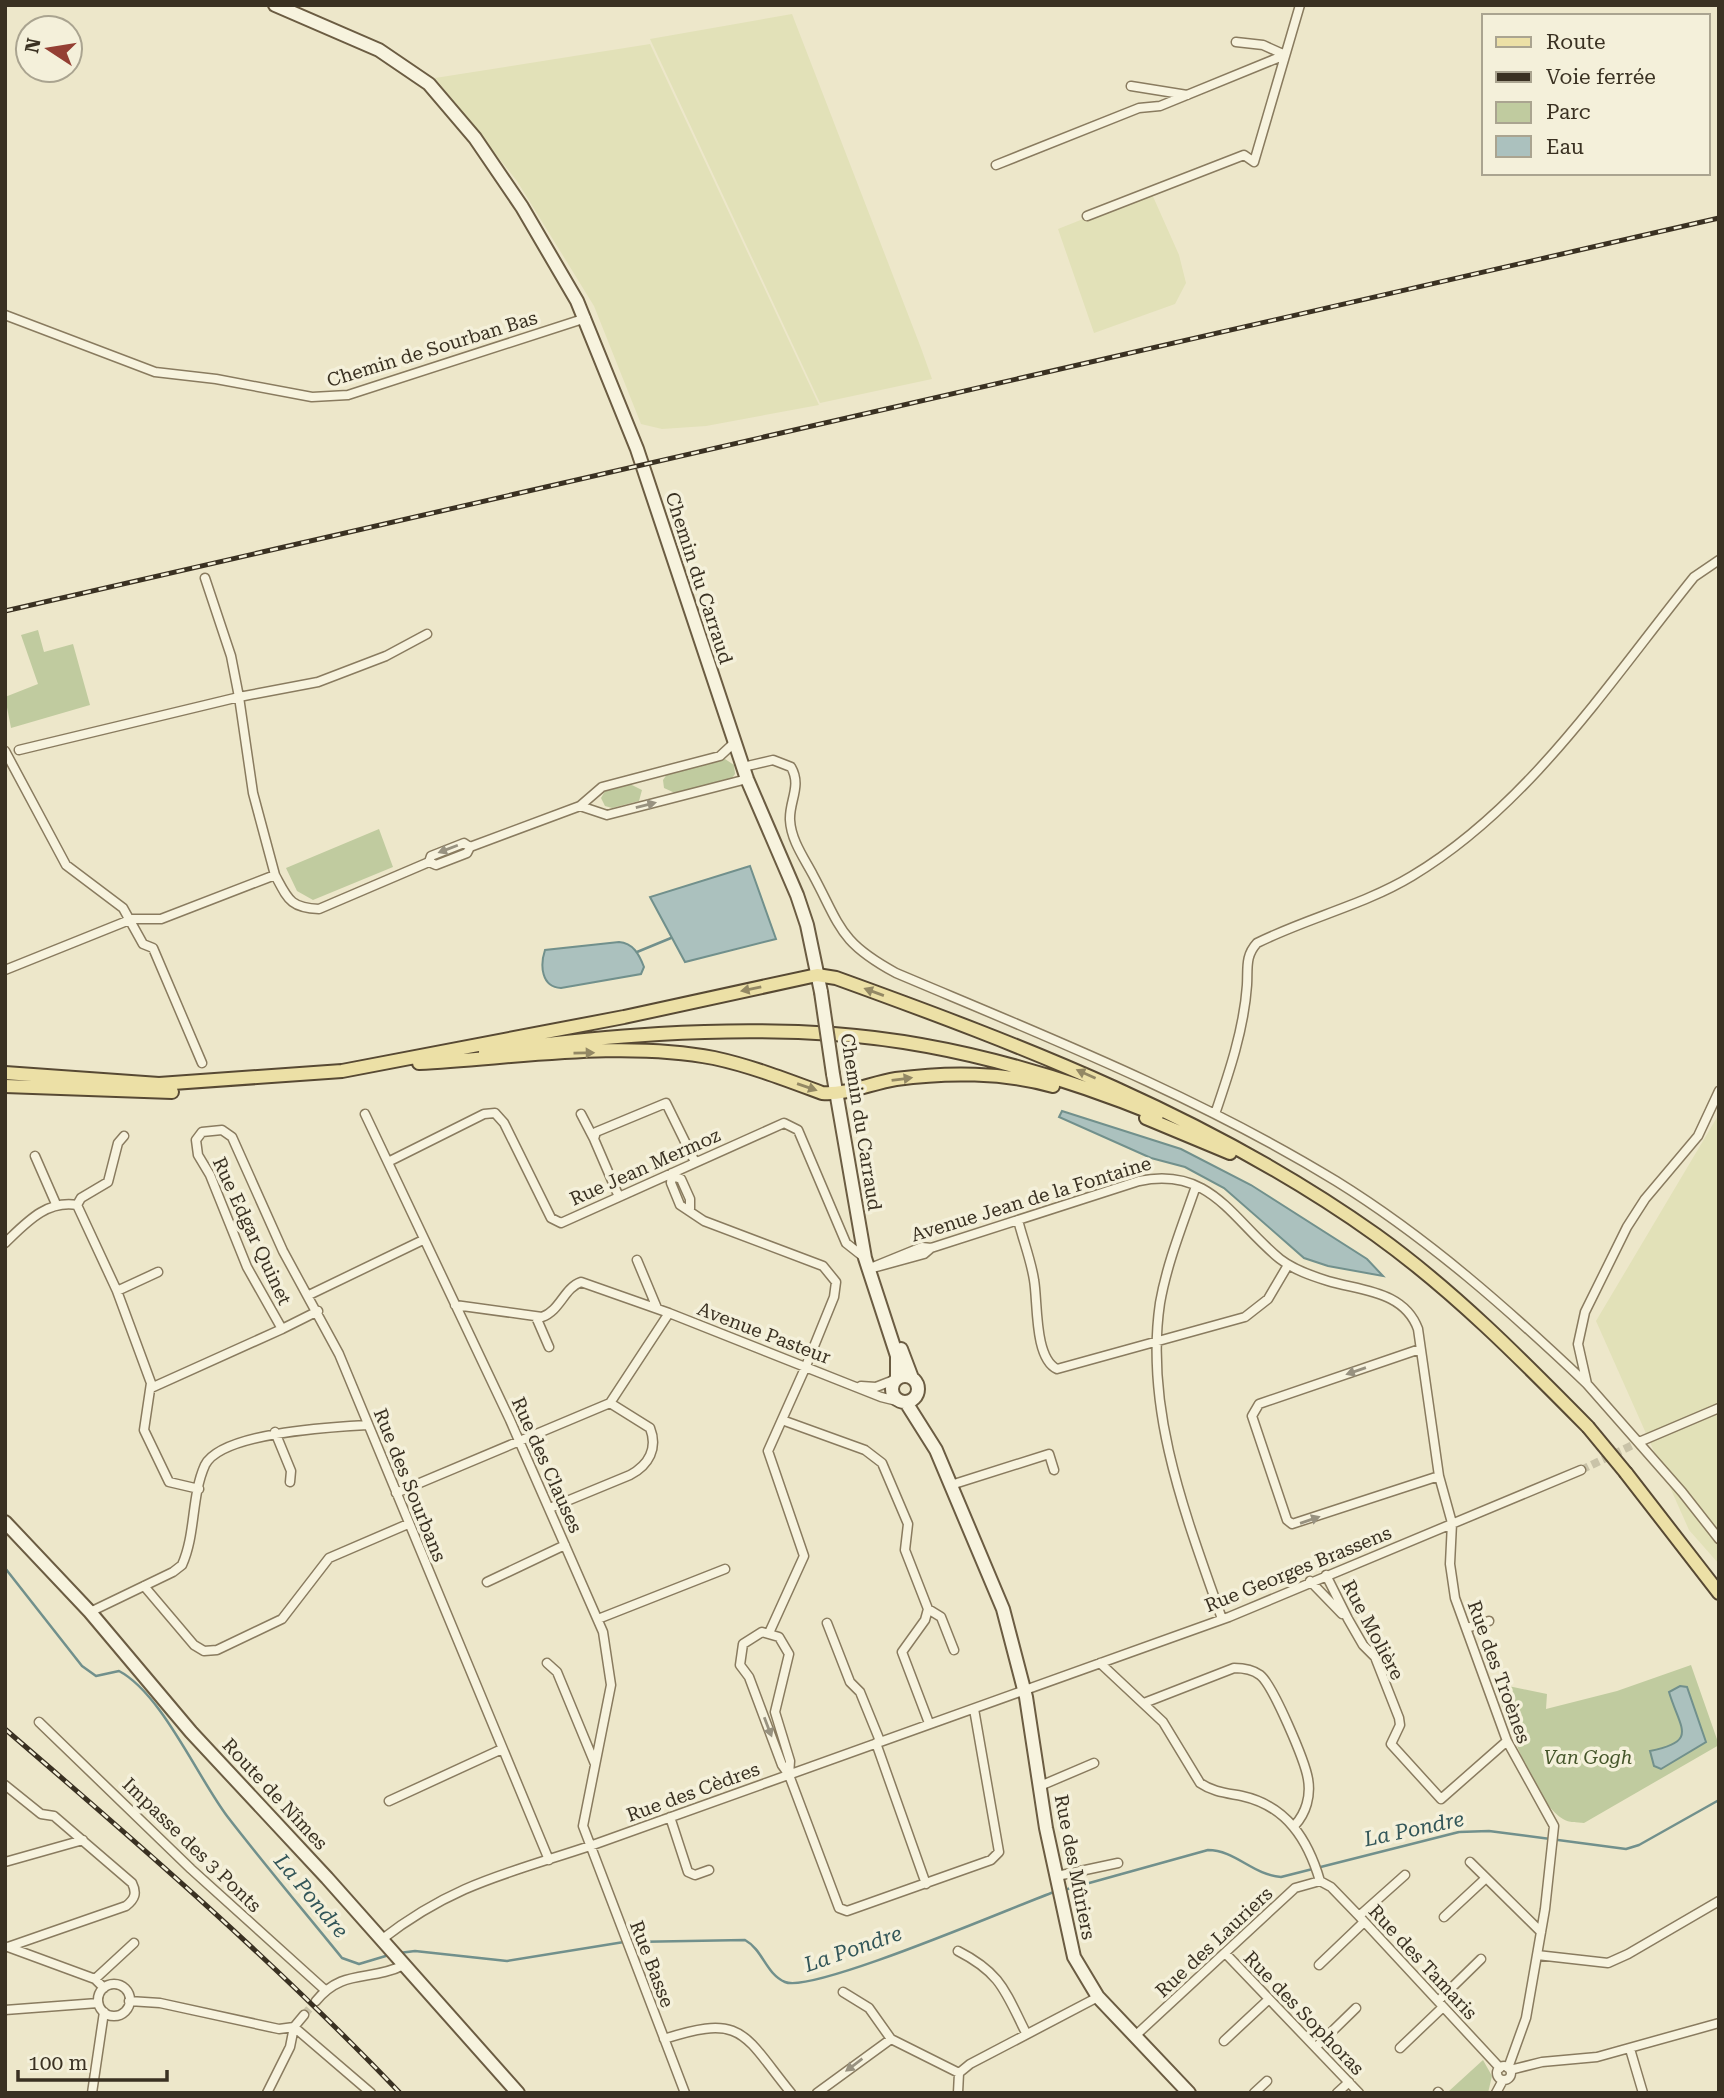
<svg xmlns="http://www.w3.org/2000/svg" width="1724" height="2098" viewBox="0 0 1724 2098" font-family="'Roboto Serif',serif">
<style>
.farmland{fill:#e2e1b8}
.green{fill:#c0cb9f}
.water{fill:#abc1be;stroke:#71908c;stroke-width:2}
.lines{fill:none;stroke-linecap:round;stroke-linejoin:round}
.stream{stroke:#71908c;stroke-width:2.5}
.street-tunnel{stroke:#c9c3a8;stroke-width:8;stroke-dasharray:8 4;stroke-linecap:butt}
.street-casing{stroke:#897b5f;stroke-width:11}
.secondary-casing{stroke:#6b5c42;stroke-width:16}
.primary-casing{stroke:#574933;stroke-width:16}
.street{stroke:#f7f3de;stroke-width:8}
.secondary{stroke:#f7f3de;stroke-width:12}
.primary{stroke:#ece0a6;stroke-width:12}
.rail-casing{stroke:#3a3122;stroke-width:5}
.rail{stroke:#f4f0da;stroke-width:2.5;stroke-dasharray:8;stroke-linecap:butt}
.secondary-bridge-casing{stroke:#6b5c42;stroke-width:16;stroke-linecap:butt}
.primary-bridge-casing{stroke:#574933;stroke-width:16;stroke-linecap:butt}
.secondary-bridge{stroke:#f7f3de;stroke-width:12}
.primary-bridge{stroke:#ece0a6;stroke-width:12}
.oneway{fill:#989280}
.oneway2{fill:#938864}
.labels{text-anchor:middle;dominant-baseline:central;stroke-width:7;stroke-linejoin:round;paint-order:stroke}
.street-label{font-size:19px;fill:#3a3122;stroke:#f4f0da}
.park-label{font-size:19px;font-style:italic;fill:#45552a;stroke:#f4f0da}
.water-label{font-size:21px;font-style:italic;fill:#325659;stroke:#f4f0da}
</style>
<rect width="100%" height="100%" fill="#ede7ca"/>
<path class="farmland" d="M792,14l129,334 11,31 -112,24 -170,-364z
M650,44l169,361 -113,21 -44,3 -21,-5 -47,-118 -77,-125 -82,-103z
M1151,192l28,63 7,28 -11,21 -81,29 -36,-104z
M1719,1114v450l-30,-34 -93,-209z"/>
<path class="green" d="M38,630l6,22 29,-8 17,61 -79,23 -6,-31 33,-13 -17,-49z
M725,759l9,6 1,9 -3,4 -57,15 -11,-5 -1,-8 4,-6z
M630,784l12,6 -3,11 -27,7 -7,-2 -4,-8 4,-7z
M379,829l14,38 -80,33 -16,-9 -11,-23z
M1691,1665l28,80 -135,78c-7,-1 -15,0 -21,-4 -30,-17 -57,-103 -69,-136l53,11 -1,15 71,-18z
M1483,2060l9,16 -4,17 -39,-2z"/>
<path class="water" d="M750,866l26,73 -91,23 -35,-65z
M619,942c14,1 20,12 25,25l-3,7 -80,14c-20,-1 -21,-23 -16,-38z
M1062,1111l119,38 70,36 116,74 16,17 -55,-10 -24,-8 -80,-70 -39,-21 -34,-9 -92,-41z
M1680,1686l7,1 19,55 -45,27 -7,-3 -4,-15c49,-10 30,-22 19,-59z"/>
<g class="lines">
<path class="stream" d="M637,952l34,-14
M5,1568l77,98 14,10 23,-5c42,22 78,105 108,145 37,48 76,94 115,142l17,6 30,-9
M1064,1890l144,-40c27,0 45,25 73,27l178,-45 30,-1 137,18 13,-4 80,-45
M631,1942l114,-2c18,10 21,34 40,42 27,12 230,-76 269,-90
M399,1953l16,-2 92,10 117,-19"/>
<path class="street-tunnel" d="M1581,1470l58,-28
M304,2015l12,-14"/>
<g class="street-casing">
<path id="street" d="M1236,42l27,3 22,10
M1131,86l56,9
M996,165l143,-57 21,-2 125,-51
M1087,216l157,-61 10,7 46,-157
M5,315l150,57 61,7 96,18 36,-2 238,-77
M205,578l26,78 8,41 79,-15 68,-26 41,-22
M19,750l220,-53 14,96 22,82
M5,751l61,114 57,43 20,36 10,4 49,115
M743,767l30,-7 18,7c11,19 -2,34 -1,53 1,20 14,38 23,55 28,52 26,67 83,98 149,63 301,123 440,208 92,57 173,129 251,203
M580,806l27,9 140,-36
M429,862l7,3 31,-12 3,-6 110,-41 22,-19 118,-31 14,-13
M5,970l127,-51h29l114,-44c13,24 15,33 44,34l110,-47 2,-6 33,-13 6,4
M1719,1091l-21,45 -53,63 -18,28 -42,85 -7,32 9,40 95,108 37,47
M365,1114l145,306 93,212 8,53 -28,141 102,267
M581,1114l13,25
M1215,1114c14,-41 29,-85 32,-129 1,-17 -2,-29 10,-42 50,-25 107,-38 155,-67 117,-70 198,-195 282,-299l25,-17
M35,1156l21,48
M388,1162l96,-48 11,-1 9,10 47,95 10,5 223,-100 14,7 48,113 19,15
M672,1173l-1,10 9,22 24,16 119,45 13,16 -2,15 -28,69 -38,85 36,105 -35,77
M673,1176l8,3 9,20v10
M1196,1186c-13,38 -29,77 -36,117 -16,108 27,216 62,316
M619,1197l-25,-58 2,-7 70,-29 29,59
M77,1205l4,-7 27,-16 10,-39 6,-7
M1018,1220c5,20 13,40 16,60 4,22 0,78 23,89l188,-52 23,-18 20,-34
M5,1243c21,-20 41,-43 72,-38l40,86 34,92 -7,47 25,52 30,7
M637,1260l20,48
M868,1269l54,-22 9,1 208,-67c72,-15 93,39 141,78 14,11 32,17 48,22 34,10 76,10 90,48l21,147 13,47 -2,41 5,34 52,143 47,85 -9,83 -19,109 -18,50
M869,1269l55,-15 7,-6
M117,1291l41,-19
M309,1295l114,-55
M455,1305l87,12c18,-6 22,-29 39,-35l88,31
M318,1311l-36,18 -35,-62 -37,-92 -12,-20 -2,-15 6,-8 20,-2 10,7 51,114 56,103 210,506
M536,1317l13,30
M1420,1349l-161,55 -7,12 35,104 5,4 147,-48
M861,1386l15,1 18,-7
M151,1388l131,-59
M782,1420l83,30 17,13 26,61 -3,26 23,59 -3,11 -23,32 27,71
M275,1432l16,39 -1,11
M1639,1442l80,-34
M951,1485l98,-31 5,16
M396,1493l214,-90 59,-90 212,84 20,5
M550,1508l80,-33c19,-10 28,-27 20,-47l-40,-25
M1326,1575l22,44 15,26 12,12 24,61 1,7 -9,19 50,55 66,-58
M1310,1581l32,33
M487,1582l78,-37
M144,1586l50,59 10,6 13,-1 65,-31 47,-61 79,-34
M928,1609l13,8 13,33
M90,1612l83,-40 9,-7c14,-31 9,-69 23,-100 17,-33 129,-38 163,-40
M598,1619l127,-50
M827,1623l23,59 10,10 20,49
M1467,1628l22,-7
M547,1663l10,9 38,92
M1100,1663l63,59 37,61c13,9 27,10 42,13 45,10 66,44 78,85
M1144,1703l90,-35c10,0 18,1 26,7 13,10 45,86 48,104 3,17 -2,34 -13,46
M39,1722l152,147 134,121
M876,1743l50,141
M789,1775l1,-14 -15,-49 14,-58 -10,-17 -17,-5 -19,12 -3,21 9,12 33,88 7,10 50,133 8,3 144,-51 8,-8 -25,-143
M5,1785l36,29 13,2 78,67c5,10 3,16 -6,23l-118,41
M1040,1786l54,-23
M389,1801l113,-52
M670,1817l18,55 7,3 14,-5
M5,1862l78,-22
M1470,1862l71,70
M1057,1876l61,-13
M1320,1881l11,6 28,29 141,152
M1359,1916l46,-41
M1444,1917l42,-39
M381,1940c72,-56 125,-66 209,-94l639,-229 352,-147
M8,1947l87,32 9,9
M958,1951c43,22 47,40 68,82
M1226,1954l133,139
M1537,1955l71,8 20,-9 91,-53
M1319,1965l45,-43
M95,1979l39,-36
M98 2000a16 16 0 1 1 32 0a16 16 0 1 1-32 0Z
M843,1992l26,16 22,31
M129,2001l31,2 119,26 15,-2
M316,2001c27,-33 54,-19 88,-36
M1438,2001l43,-42
M5,2010l93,-7
M294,2027l77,66
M1135,2036l160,-148 25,-7
M664,2039c80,-26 79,-5 127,54
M1224,2041l45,-42
M1316,2047l40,-39
M1400,2048l43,-41
M1630,2049l13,44
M1497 2073a7 7 0 1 1 14 0a7 7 0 1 1-14 0Z
M1510,2070l32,-8 55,-5 122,-34
M1438,2092l1,1
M92,2093l12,-81
M267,2093l23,-46 4,-20 10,-12
M817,2093l74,-54 68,34
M958,2093l1,-20 11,-9 128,-67
M1254,2093l13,-12
M1337,2093l12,-11
M1496,2093l7,-13"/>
</g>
<g class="secondary-casing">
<path id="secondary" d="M275,5l104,45 50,34 46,54 47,69 55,94 60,148 110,330 50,116 10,30 14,67
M833,1074l32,184 32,98v20
M901,1349l11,29
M892 1389a13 13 0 1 1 26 0a13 13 0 1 1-26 0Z
M907,1404l29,46 67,159 23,88 20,131 28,129 24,40 91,96
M5,1522l85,90 101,120 136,146 191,215"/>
</g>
<g class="primary-casing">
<path id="primary" d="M485,1052c115,-16 232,-26 349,-18 110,8 222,40 323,81
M419,1063c95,-5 202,-23 295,-5 37,8 73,22 108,35 25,2 49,-10 74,-14 50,-7 108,-7 157,7
M5,1073l154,11 183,-13 282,-54 193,-42 19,3c188,68 376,140 540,257 78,56 145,124 212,192
M5,1086l167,6
M1146,1118l84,35
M1626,1473l93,120"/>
</g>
<use href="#street" class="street"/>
<use href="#secondary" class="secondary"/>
<use href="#primary" class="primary"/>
<g class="rail-casing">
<path id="rail" d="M5,611l1714,-393
M5,1729c136,117 271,234 395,364"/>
</g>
<use href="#rail" class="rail"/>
<g class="secondary-bridge-casing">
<path id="secondary-bridge" d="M821,992l12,82"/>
</g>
<g class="primary-bridge-casing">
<path id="primary-bridge" d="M1588,1427l38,46"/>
</g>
<use href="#secondary-bridge" class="secondary-bridge"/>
<use href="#primary-bridge" class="primary-bridge"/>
</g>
<defs><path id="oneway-solid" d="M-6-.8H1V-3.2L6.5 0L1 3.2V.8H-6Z" transform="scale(1.75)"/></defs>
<g class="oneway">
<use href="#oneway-solid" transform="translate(646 805) rotate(-14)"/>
<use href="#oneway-solid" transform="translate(448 849) rotate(159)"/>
<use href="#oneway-solid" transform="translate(1356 1371) rotate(161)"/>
<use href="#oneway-solid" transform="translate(1310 1520) rotate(-19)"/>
<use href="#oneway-solid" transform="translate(768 1727) rotate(69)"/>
<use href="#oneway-solid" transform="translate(854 2065) rotate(143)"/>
</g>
<g class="oneway2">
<use href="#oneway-solid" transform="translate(751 989) rotate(168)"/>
<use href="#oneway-solid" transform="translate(874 992) rotate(-160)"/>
<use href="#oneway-solid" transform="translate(584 1053) rotate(-1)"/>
<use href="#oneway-solid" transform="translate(1086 1074) rotate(-156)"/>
<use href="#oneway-solid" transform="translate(902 1079) rotate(-7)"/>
<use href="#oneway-solid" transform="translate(807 1087) rotate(19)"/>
</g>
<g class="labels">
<g class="street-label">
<text transform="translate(432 349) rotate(-17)">Chemin de Sourban Bas</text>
<text transform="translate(699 578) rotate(72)">Chemin du Carraud</text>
<text transform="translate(861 1122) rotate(81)">Chemin du Carraud</text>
<text transform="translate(645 1167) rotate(-24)">Rue Jean Mermoz</text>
<text transform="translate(1031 1199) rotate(-17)">Avenue Jean de la Fontaine</text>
<text transform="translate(252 1231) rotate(65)">Rue Edgar Quinet</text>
<text transform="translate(764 1333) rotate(21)">Avenue Pasteur</text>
<text transform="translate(547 1465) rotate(66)">Rue des Clauses</text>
<text transform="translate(410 1485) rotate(68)">Rue des Sourbans</text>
<text transform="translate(1298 1569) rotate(-22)">Rue Georges Brassens</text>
<text transform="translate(1373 1630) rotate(62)">Rue Molière</text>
<text transform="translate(1499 1672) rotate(70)">Rue des Troènes</text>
<text transform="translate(693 1792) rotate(-20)">Rue des Cèdres</text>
<text transform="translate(275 1794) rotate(47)">Route de Nîmes</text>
<text transform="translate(192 1845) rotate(44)">Impasse des 3 Ponts</text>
<text transform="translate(1075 1867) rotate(79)">Rue des Mûriers</text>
<text transform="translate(1214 1942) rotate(-43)">Rue des Lauriers</text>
<text transform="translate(1423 1962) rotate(47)">Rue des Tamaris</text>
<text transform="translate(652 1964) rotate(69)">Rue Basse</text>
<text transform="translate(1304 2013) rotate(46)">Rue des Sophoras</text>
</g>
<g class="park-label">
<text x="1588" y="1757">Van Gogh</text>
</g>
<g class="water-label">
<text transform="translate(1414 1829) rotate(-12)">La Pondre</text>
<text transform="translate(311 1896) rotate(50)">La Pondre</text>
<text transform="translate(853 1949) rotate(-19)">La Pondre</text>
</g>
</g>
<rect width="1724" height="2098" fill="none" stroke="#3a3122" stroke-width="14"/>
<rect x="1482" y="14" width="228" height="161" fill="#f4f0da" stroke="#aaa490" stroke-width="2"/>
<rect x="1496" y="37" width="35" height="10" fill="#ece0a6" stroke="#aaa490" stroke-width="2"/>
<text x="1546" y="49" font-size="21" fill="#3a3122">Route</text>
<rect x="1496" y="72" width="35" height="10" fill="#3a3122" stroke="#aaa490" stroke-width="2"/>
<text x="1546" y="84" font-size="21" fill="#3a3122">Voie ferrée</text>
<rect x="1496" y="102" width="35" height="21" fill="#c0cb9f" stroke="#aaa490" stroke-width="2"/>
<text x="1546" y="119" font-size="21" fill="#3a3122">Parc</text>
<rect x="1496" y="136" width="35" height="21" fill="#abc1be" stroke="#aaa490" stroke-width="2"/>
<text x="1546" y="154" font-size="21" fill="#3a3122">Eau</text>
<g transform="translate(49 49) rotate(282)"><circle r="33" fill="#f4f0da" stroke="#aaa490" stroke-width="2"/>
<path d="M0-5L12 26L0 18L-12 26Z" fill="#943f33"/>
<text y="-10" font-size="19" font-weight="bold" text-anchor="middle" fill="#3a3122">N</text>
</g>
<path d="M18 2070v10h149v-10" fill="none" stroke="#3a3122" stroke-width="3.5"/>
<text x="28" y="2070" font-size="21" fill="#3a3122" stroke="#f4f0da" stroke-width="5" paint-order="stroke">100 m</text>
</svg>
